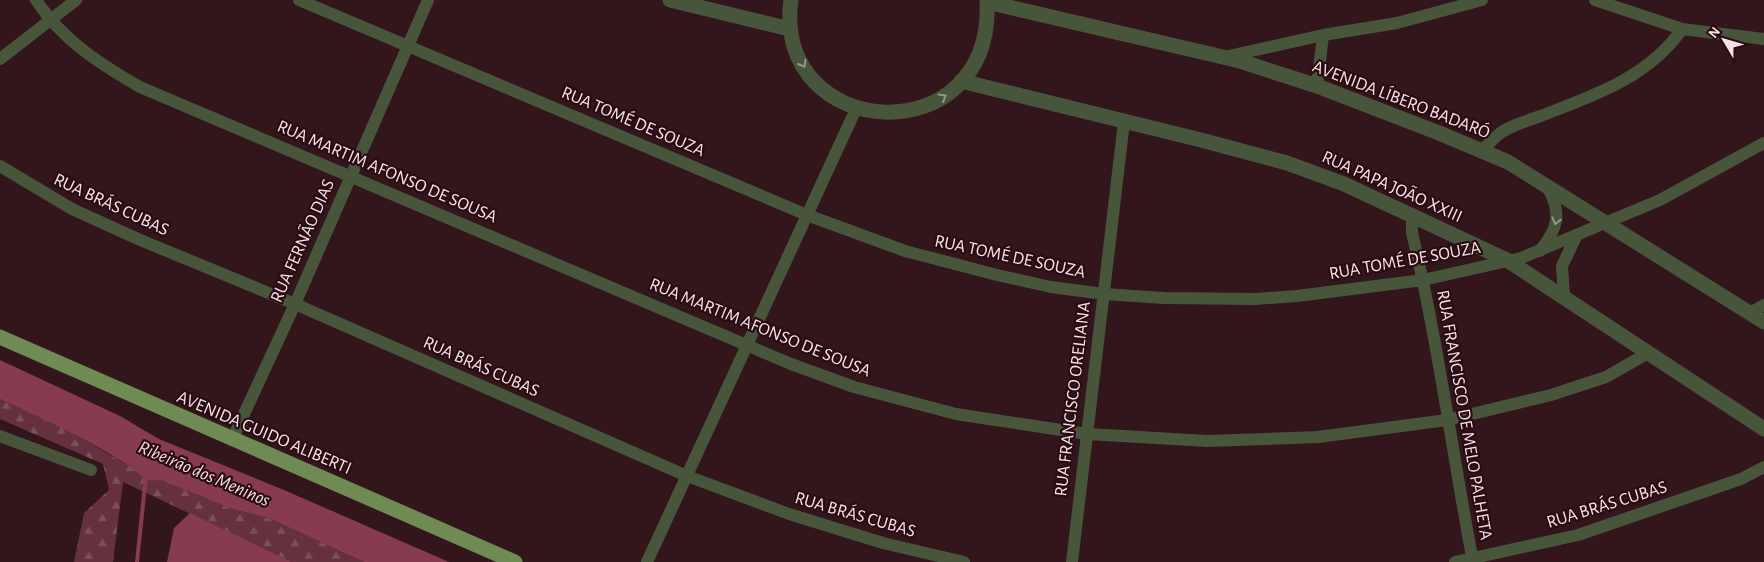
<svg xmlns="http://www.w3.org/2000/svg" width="1764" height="562" viewBox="0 0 1764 562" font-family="'Alegreya Sans',sans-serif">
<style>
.forest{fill:url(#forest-firs)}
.water{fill:#863b4e}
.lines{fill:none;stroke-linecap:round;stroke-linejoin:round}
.stream{stroke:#863b4e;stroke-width:4}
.minor{stroke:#47563b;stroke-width:12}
.tertiary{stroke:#47563b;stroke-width:15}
.primary{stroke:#6d8b52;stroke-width:15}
.oneway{stroke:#969587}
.labels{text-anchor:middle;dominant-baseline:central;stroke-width:4.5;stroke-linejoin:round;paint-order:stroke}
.street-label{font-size:18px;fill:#f6e1e4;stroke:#290c13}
.water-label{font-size:19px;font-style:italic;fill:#f4dce0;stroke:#290c13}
</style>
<defs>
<pattern id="forest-firs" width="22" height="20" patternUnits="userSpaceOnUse" patternTransform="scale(1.25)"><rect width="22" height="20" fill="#65313e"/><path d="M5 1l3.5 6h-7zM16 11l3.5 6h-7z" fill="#7c4f5a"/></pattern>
</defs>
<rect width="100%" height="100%" fill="#33151c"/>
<path class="forest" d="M0,399l71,33 84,49 7,-2 67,29 39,10 96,44h-72l-169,-80 -10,80h-39l10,-49 25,-23 -6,-26 -103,-45z"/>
<path class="water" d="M0,360l120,56 39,23 125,51 165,72h-85l-96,-44 -39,-10 -67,-28c-17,4 -23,-8 -36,-16 -40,-26 -83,-45 -126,-65z
M190,513l102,49h-125l7,-34z"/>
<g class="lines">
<path class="stream" d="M137,562l9,-87"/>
<path class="minor" d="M36,0c26,40 64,64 104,87l651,277 63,23 102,27 131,20 121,7 110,-4 129,-17 104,-25 55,-18 42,-24
M299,0l508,215 98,36 92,24 54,12 53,7 60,4 91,1 42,-3 126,-16 98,-22 139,-58 104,-57
M1595,0l87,29 82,10
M1224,57l99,-22 74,-12 85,-23
M0,59l76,-59
M1317,86l6,-51
M1481,151c6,-5 11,-11 17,-16 13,-11 37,-16 53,-23 50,-19 100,-38 131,-83
M0,166l72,43 66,30 157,65 392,172 102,38 94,29 81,19
M1412,214v19c26,108 40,219 61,329
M1540,251c18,-23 22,-37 8,-63
M1564,297l-2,-31 14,-29
M1750,313l14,-8
M0,436l91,34
M232,440l63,-136 133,-304
M647,562l209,-453
M1072,562l52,-440
M1455,562l123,-27 163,-56 23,-12"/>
<path class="tertiary" d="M670,0l120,29
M791,0c-19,142 204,157 196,0
M987,2l253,59 77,25 122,47 69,29 256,160
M961,81l240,59 86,23 57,21 163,76 257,169"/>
<path class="primary" d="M0,337l515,225"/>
</g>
<defs><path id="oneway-chevron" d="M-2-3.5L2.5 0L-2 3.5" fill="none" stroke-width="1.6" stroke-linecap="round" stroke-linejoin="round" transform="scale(1.25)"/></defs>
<g class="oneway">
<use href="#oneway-chevron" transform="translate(803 64) rotate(60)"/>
<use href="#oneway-chevron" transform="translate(943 97) rotate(-31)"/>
<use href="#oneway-chevron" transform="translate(1556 221) rotate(104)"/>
</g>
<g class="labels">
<g class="street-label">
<text transform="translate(1401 100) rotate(21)">AVENIDA LÍBERO BADARÓ</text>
<text transform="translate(633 122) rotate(23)">RUA TOMÉ DE SOUZA</text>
<text transform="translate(387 172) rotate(23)">RUA MARTIM AFONSO DE SOUSA</text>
<text transform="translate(1392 187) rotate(24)">RUA PAPA JOÃO XXIII</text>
<text transform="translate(111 205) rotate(25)">RUA BRÁS CUBAS</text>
<text transform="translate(303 241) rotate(-66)">RUA FERNÃO DIAS</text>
<text transform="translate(1010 257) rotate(12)">RUA TOMÉ DE SOUZA</text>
<text transform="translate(1405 261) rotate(-10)">RUA TOMÉ DE SOUZA</text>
<text transform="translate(760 328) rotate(22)">RUA MARTIM AFONSO DE SOUSA</text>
<text transform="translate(481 367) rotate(24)">RUA BRÁS CUBAS</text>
<text transform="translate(1073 399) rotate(-83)">RUA FRANCISCO ORELIANA</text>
<text transform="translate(1464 415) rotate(80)">RUA FRANCISCO DE MELO PALHETA</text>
<text transform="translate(264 433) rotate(23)">AVENIDA GUIDO ALIBERTI</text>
<text transform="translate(1607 505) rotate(-17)">RUA BRÁS CUBAS</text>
<text transform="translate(855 515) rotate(16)">RUA BRÁS CUBAS</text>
</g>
<g class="water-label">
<text transform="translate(204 474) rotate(23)">Ribeirão dos Meninos</text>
</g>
</g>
<g transform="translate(1724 40) rotate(308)" stroke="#290c13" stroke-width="4" paint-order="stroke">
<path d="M0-4L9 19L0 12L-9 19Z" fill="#f6e1e4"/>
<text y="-8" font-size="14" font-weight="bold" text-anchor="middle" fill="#f6e1e4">N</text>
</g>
</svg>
